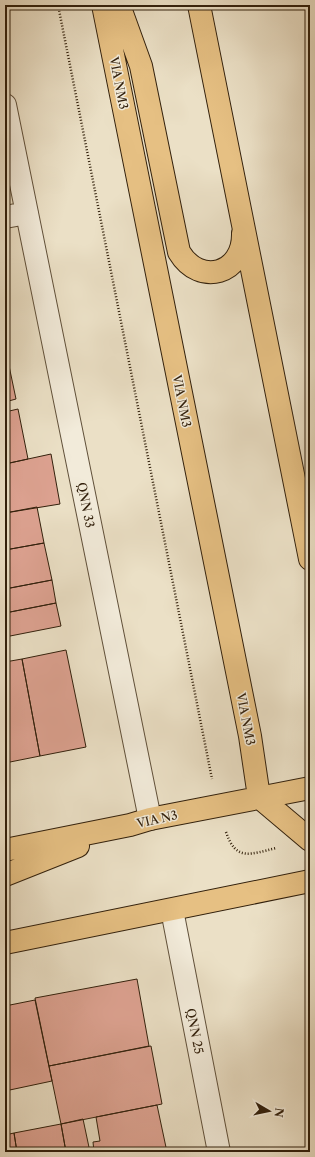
<svg xmlns="http://www.w3.org/2000/svg" width="315" height="1157" viewBox="0 0 315 1157" font-family="'Libre Caslon Text',serif">
<style>
.building{fill:#dda291;stroke:#32200c}
.lines{fill:none;stroke-linecap:round;stroke-linejoin:round}
.minor-casing{stroke:#60503a;stroke-width:24}
.major-casing{stroke:#32200c;stroke-width:24}
.path{stroke:#32200c;stroke-width:2.5;stroke-dasharray:1 2;stroke-linecap:butt}
.minor{stroke:#f2ebda;stroke-width:22}
.major{stroke:#e6c083;stroke-width:22}
.labels{text-anchor:middle;dominant-baseline:central;stroke-width:3;stroke-linejoin:round;paint-order:stroke}
.street-label{font-size:12px;fill:#32200c;stroke:#f2ebda}
</style>
<rect width="100%" height="100%" fill="#ebe0c6"/>
<filter id="stains"><feTurbulence type="fractalNoise" baseFrequency=".005" numOctaves="4"/><feColorMatrix values="0 0 0 0 .2 0 0 0 0 .09 0 0 0 0 .02 0 0 0 .5 -.17"/></filter>
<radialGradient id="worn" r=".72"><stop offset=".6" stop-color="#630" stop-opacity="0"/><stop offset="1" stop-color="#630" stop-opacity=".3"/></radialGradient>
<path class="building" d="M5,345l3,16 -3,1z
M8,361l8,38 -11,3v-40z
M18,409l10,50 -23,5v-52z
M51,454l9,50 -55,9v-49z
M37,507l7,36 -39,7v-37z
M44,543l8,37 -47,9v-39z
M52,580l4,23 -51,10v-24z
M56,603l5,23 -56,11v-24z
M66,650l20,97 -46,9 -18,-97z
M22,659l18,97 -35,7v-101z
M137,979l12,67 -100,20 -14,-68z
M35,1000l17,81 -47,10v-85z
M151,1046l11,58 -101,20 -12,-58z
M157,1105l10,47h-73l-1,-10 7,-1 -4,-24z
M83,1119l7,33h-24l-5,-28z
M61,1124l5,28h-49l-3,-19z
M14,1133l3,19h-12v-17z"/>
<g class="lines">
<g class="minor-casing">
<path id="minor" d="M5,105l145,714
M5,217l22,-4
M172,910l47,242"/>
</g>
<g class="major-casing">
<path id="major" d="M103,5l147,731 9,61
M119,5l22,61 38,186c21,35 65,22 64,-19
M199,5l111,554
M259,797l51,43
M5,850l125,-25 20,-6 160,-31
M5,875l73,-29
M5,943l305,-62"/>
</g>
<path class="path" d="M58,5l154,774
M226,832c10,30 25,22 50,16"/>
<use href="#minor" class="minor"/>
<use href="#major" class="major"/>
</g>
<g class="labels">
<g class="street-label">
<text transform="translate(119 83) rotate(79)">VIA NM3</text>
<text transform="translate(182 401) rotate(79)">VIA NM3</text>
<text transform="translate(86 505) rotate(79)">QNN 33</text>
<text transform="translate(246 719) rotate(79)">VIA NM3</text>
<text transform="translate(157 819) rotate(-13)">VIA N3</text>
<text transform="translate(195 1031) rotate(79)">QNN 25</text>
</g>
</g>
<rect width="315" height="1157" fill="none" stroke="#ebe0c6" stroke-width="20"/>
<rect x="6" y="6" width="303" height="1145" fill="none" stroke="#32200c" stroke-width="2"/>
<rect x="10" y="10" width="295" height="1137" fill="none" stroke="#32200c"/>
<g transform="translate(269 1111) rotate(99)" stroke="#f2ebda" stroke-width="3" paint-order="stroke">
<path d="M0-3L7 15L0 10L-7 15Z" fill="#32200c"/>
<text y="-6" font-size="11" font-weight="bold" text-anchor="middle" fill="#32200c">N</text>
</g>
<rect width="100%" height="100%" filter="url(#stains)"/>
<rect width="100%" height="100%" fill="url(#worn)"/>
</svg>
